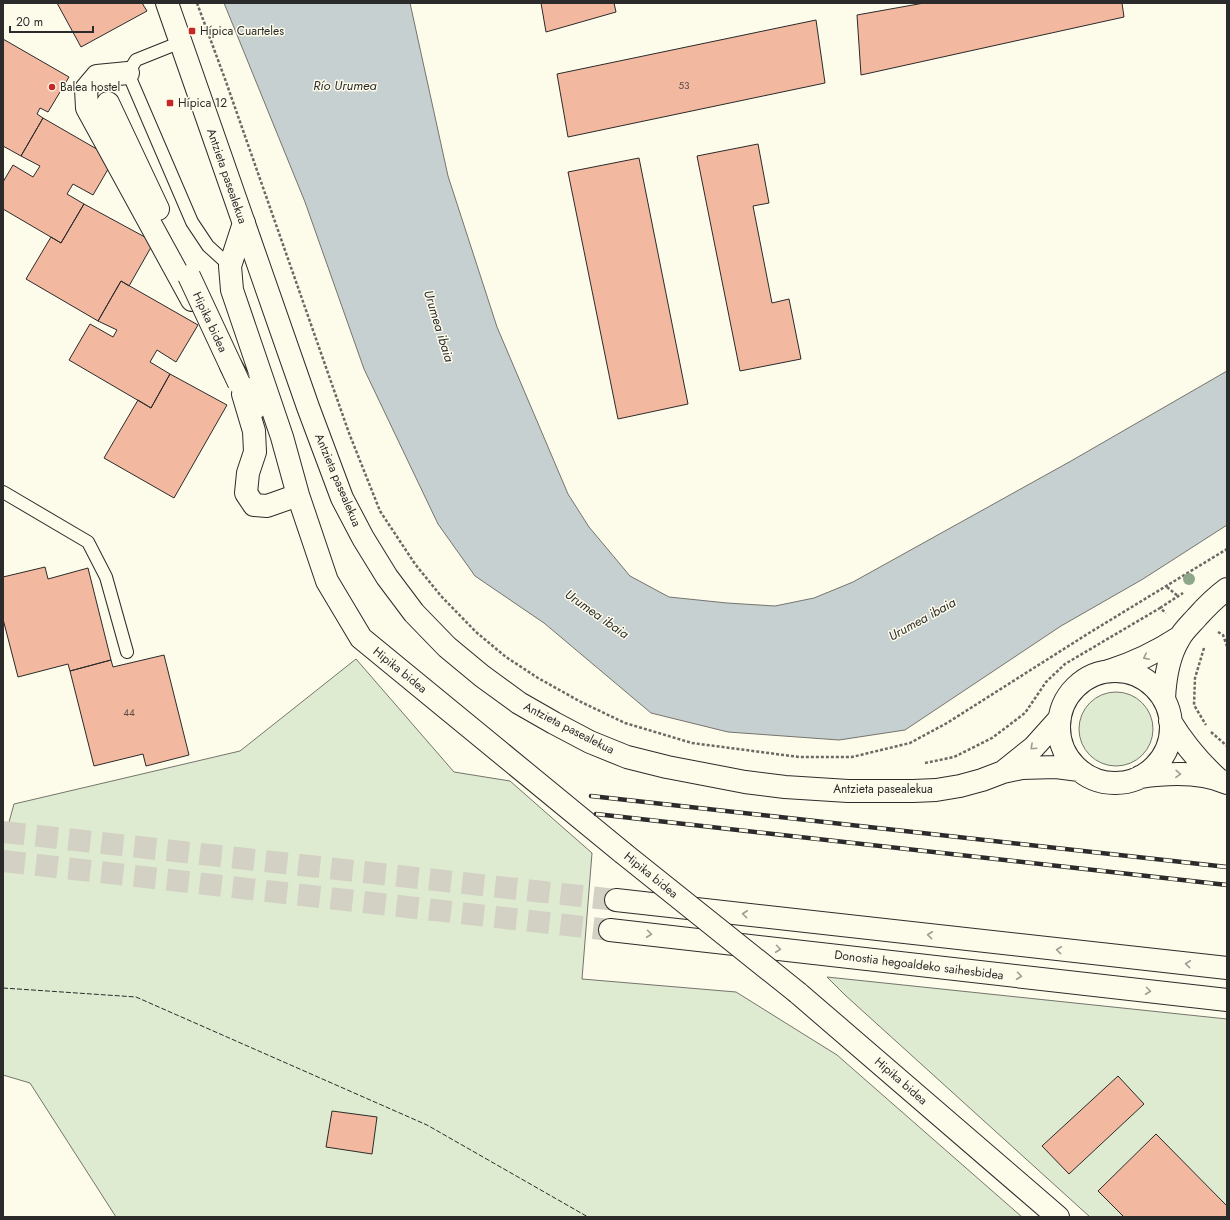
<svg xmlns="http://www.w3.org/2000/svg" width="1230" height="1220" viewBox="0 0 1230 1220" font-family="Jost,sans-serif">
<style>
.green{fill:#deebd1;stroke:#74746e}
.water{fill:#c7d0d0;stroke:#74746e}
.building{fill:#f2b8a0;stroke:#2b2b2b}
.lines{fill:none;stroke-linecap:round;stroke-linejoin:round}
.primary-tunnel{stroke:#d3d1c4;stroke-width:22;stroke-dasharray:22 11;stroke-linecap:butt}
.service-casing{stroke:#2b2b2b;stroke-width:14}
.minor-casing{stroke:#2b2b2b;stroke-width:24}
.secondary-casing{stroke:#2b2b2b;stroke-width:24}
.primary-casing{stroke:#2b2b2b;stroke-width:24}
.path{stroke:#6a6964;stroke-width:2.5;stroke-dasharray:3 2;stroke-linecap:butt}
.service{stroke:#fdfbea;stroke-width:12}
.minor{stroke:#fdfbea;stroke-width:22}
.secondary{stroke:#fdfbea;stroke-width:22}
.primary{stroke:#fdfbea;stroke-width:22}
.rail-casing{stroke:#2b2b2b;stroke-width:4.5}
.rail{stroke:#fdfbea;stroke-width:3;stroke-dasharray:9;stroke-linecap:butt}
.minor-bridge-casing{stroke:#2b2b2b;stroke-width:24;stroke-linecap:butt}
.minor-bridge{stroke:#fdfbea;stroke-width:22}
.fence{stroke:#2b2b2b;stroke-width:1;stroke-dasharray:5 2;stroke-linecap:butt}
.tree{fill:#8ea78a}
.oneway{stroke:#9e9d94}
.poi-dot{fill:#c62828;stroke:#fdfbea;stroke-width:1.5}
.labels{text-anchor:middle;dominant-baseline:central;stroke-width:3;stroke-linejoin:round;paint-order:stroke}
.number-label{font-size:10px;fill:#5d4e48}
.poi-label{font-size:12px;fill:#2b2b2b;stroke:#fdfbea;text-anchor:start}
.street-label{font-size:12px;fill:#2b2b2b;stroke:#fdfbea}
.water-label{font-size:13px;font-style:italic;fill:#2b2b2b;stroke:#fdfbea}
</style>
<rect width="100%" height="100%" fill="#fdfbea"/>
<path class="green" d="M356,659l98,113 56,9 82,72 -10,126 154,13 101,63 185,162h-906l-86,-134 -27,-8v-231l11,-40 226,-53z
M1079 729a37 37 0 1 1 74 0a37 37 0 1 1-74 0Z
M827,977l400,42v198h-137l-245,-222z"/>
<path class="water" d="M224,3h186l38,173 49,151 71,167 21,33 41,49 39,21 58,6 48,3 39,-8 39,-16 218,-121 156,-90v154l-84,54 -82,47 -156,104 -66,10 -111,-8 -77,-19 -107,-90 -69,-47 -37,-52 -74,-155 -59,-167z"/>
<path class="building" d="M57,3h85l5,8 -66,36z
M541,3h73l2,9 -70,20z
M924,3h198l2,14 -263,58 -4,-60z
M816,20l9,63 -257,54 -11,-63z
M3,39l66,38 -21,35 -8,-4 -3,6 6,4 -22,38 -18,-10z
M43,118l71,41 -21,36 -20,-11 -6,10 17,10 -23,39 -58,-34v-27l10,-17 20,12 7,-11 -19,-10z
M758,144l11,59 -16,3 19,97 17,-4 12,60 -61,12 -43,-215z
M639,158l49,246 -70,15 -50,-247z
M84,204l70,38 -25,44 -8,-5 -23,40 -72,-42 25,-42 10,6z
M121,281l77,44 -22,37 -19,-12 -7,12 20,12 -19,34 -82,-48 21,-36 23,13 4,-7 -19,-9z
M170,374l57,31 -53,93 -70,-40 34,-58 13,8z
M45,567l3,12 40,-11 23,92 -41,11 -2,-7 -50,13 -15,-58v-42z
M164,655l25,100 -43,11 -3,-12 -49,12 -24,-95 41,-11 2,7z
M1118,1076l26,28 -75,70 -27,-28z
M332,1111l45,6 -5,37 -46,-7z
M1156,1134l71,72v11h-103l-26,-26z"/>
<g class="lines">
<path class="primary-tunnel" d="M3,832l613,68
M3,861l607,69"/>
<g class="service-casing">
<path id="service" d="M181,42l-45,18 -8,13 64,149 16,24 22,20
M3,492l85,50 18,35 21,75"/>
</g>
<g class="minor-casing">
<path id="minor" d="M128,73l-31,3 -11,13 1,19 105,192
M108,103l50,106
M244,223l-14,43 2,24 50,147 16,58 29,86 34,57 262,215
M231,366l24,42
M243,394l11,37 1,21 -7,21 -2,20 8,12 13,1 31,-11
M1109,671c25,-8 48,-19 71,-34
M1164,699c1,-21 4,-42 15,-60 4,-8 12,-15 18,-22 9,-10 19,-20 30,-28
M798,993l260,224"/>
</g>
<g class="secondary-casing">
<path id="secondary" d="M167,3l141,404 34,91 21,40 24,39 27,36 33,34 35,29 37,27 35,20 36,19 37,15 40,10 78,15 40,5 63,4h65l23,-1 24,-4 22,-6 21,-8 19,-4 34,-1 23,3
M1059 727a56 56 0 1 1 112 0a56 56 0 1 1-112 0Z
M1170,721c14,23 29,41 49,59
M1004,771l30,-24 26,-29
M1140,777c28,-4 60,-6 87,6"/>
</g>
<g class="primary-casing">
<path id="primary" d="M616,900l611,68
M610,930l617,70"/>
</g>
<path class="path" d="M197,3l28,76 124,354 31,78 35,53 26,32 35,36 30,25 32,21 43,24 44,21 67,20 107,14h53l58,-14 37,-20 142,-90 138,-84
M1167,587l12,10
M1160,608l23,-15
M1218,632l5,3 4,11
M1204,648l-9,30 -1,27 12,20
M1211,732l16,14
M925,763l29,-6 38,-19 33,-25 21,-31 19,-18 95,-56 6,5"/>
<use href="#service" class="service"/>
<use href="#minor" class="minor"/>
<use href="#secondary" class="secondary"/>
<use href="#primary" class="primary"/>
<g class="rail-casing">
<path id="rail" d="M591,796l636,71
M596,814l631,71"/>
</g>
<use href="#rail" class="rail"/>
<g class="minor-bridge-casing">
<path id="minor-bridge" d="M189,276l50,107
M623,853l175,140"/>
</g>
<use href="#minor-bridge" class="minor-bridge"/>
<path class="fence" d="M3,988l133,9 291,128 161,92"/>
</g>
<circle class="tree" cx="1189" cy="579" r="6"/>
<defs><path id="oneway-chevron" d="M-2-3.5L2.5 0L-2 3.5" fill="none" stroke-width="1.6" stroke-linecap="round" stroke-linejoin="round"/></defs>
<g class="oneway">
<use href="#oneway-chevron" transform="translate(1146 657) rotate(153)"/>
<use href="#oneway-chevron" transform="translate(1033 747) rotate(137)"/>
<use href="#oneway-chevron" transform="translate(1178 774) rotate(2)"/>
<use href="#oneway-chevron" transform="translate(745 914) rotate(-174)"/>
<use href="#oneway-chevron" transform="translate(649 934) rotate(7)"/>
<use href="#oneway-chevron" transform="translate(930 935) rotate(-174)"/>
<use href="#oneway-chevron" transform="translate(778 949) rotate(7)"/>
<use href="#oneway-chevron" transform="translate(1059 950) rotate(-174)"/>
<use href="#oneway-chevron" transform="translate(1188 964) rotate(-174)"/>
<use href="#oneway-chevron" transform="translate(1019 976) rotate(7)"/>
<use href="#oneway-chevron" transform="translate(1148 991) rotate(7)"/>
</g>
<g class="poi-dot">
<rect x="188" y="27" width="8" height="8" rx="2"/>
<circle cx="52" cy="87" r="4"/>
<rect x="166" y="99" width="8" height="8" rx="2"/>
</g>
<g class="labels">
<g class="number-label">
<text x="684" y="85">53</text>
<text x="129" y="712">44</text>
</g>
<g class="poi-label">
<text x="200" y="31">Hípica Cuarteles</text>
<text x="60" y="87">Balea hostel</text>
<text x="178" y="103">Hípica 12</text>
</g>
<g class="street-label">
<text transform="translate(227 176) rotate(71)">Antzieta pasealekua</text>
<text transform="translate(210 322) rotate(65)">Hipika bidea</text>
<text transform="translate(338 480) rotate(67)">Antzieta pasealekua</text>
<text transform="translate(400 670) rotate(39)">Hipika bidea</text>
<text transform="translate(569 728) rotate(27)">Antzieta pasealekua</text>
<text x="883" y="789">Antzieta pasealekua</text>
<text transform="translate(651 875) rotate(39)">Hipika bidea</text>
<text transform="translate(919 965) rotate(7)">Donostia hegoaldeko saihesbidea</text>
<text transform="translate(901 1081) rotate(41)">Hipika bidea</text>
</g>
<g class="water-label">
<text x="345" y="85">Río Urumea</text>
<text transform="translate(439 326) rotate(73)">Urumea ibaia</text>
<text transform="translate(597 614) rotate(35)">Urumea ibaia</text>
<text transform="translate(922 619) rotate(-29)">Urumea ibaia</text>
</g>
</g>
<rect width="1230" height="1220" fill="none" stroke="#2b2b2b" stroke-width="8"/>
<path d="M10 26v6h83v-6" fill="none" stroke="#2b2b2b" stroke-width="2"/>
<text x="16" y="26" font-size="12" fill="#2b2b2b" stroke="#fdfbea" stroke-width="3" paint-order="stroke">20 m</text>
</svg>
